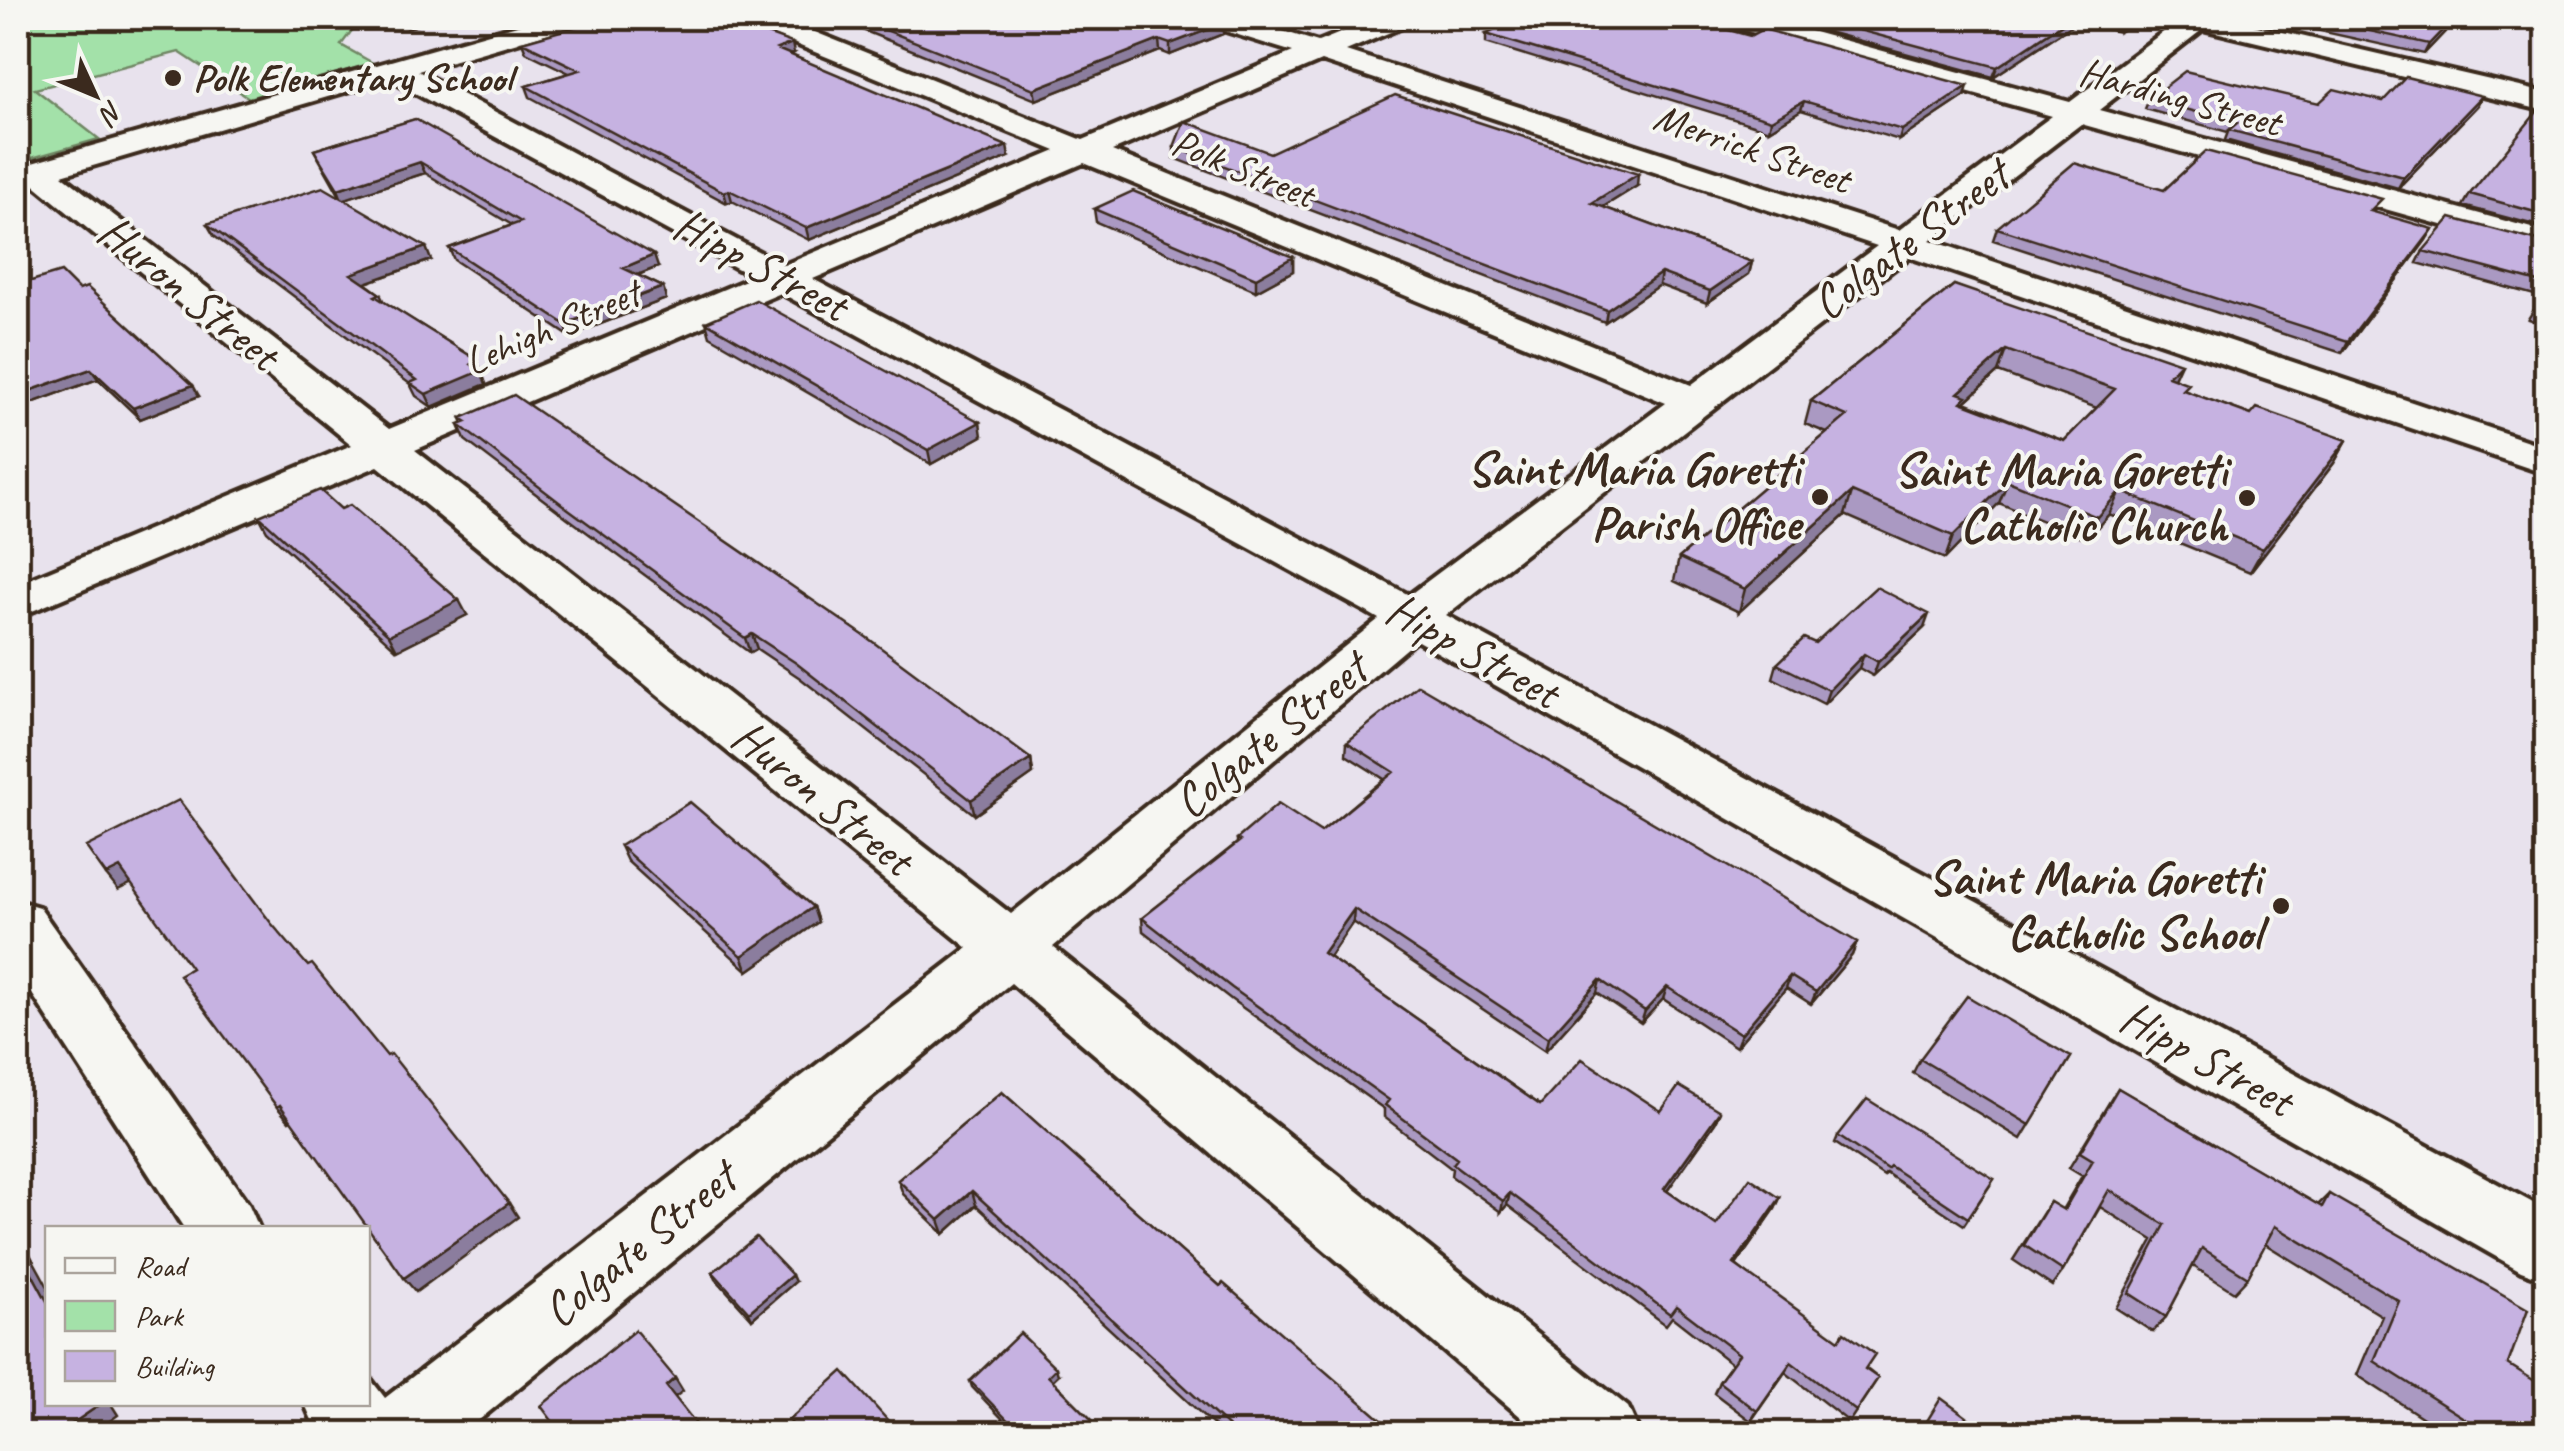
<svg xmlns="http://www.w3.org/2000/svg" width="2564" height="1451" viewBox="0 0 2564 1451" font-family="Caveat,sans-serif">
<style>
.green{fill:#a3e1a9;stroke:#6f8664;stroke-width:2.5}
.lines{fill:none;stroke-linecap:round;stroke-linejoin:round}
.minor-casing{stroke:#3b2a1e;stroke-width:8}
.minor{fill:#f6f6f2;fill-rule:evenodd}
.wall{fill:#aa99c2;stroke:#3b2a1e;stroke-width:2.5;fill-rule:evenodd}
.shaded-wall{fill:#8b7d9e;stroke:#3b2a1e;stroke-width:2.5}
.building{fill:#c6b2e1;stroke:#3b2a1e;stroke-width:2.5;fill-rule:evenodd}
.poi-dot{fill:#3b2a1e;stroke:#f6f6f2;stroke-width:4}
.labels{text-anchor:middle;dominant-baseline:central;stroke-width:8;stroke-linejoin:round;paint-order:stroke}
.far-poi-label{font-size:40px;font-weight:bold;fill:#3b2a1e;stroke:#f6f6f2;text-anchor:start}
.far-street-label{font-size:40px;fill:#3b2a1e;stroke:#f6f6f2}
.street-label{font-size:48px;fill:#3b2a1e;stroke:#f6f6f2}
.poi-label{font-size:48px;font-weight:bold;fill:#3b2a1e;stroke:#f6f6f2;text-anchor:end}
</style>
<rect width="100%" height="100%" fill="#e8e2ed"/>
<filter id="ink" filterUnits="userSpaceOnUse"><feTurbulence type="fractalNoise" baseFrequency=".01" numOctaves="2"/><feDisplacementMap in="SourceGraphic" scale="20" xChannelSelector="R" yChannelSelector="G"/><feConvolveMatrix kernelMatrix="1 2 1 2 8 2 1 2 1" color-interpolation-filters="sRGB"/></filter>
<g filter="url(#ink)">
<path class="green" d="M18,18h336l2,7 -15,20 32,18 -124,35 -70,-46 -144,37 64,50 -81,23z"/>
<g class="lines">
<g class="minor-casing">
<path id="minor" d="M542,18h42l-4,6 -162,47 366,194 272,-114 -309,-127 -3,-6h36l303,122 210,-88 -90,-28 -3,-6h40l78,24 59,-24h35l-3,6 -63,27 553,179 153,-114 -329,-92 -3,-6h42l308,84 108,-81 -1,-3h46l323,75v18l-343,-82 -104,81 447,122v22l-465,-130 -151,116 616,207v27l-637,-217 -463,358 1100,595v70l-25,-9 -1105,-631 -363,307 575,460 12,27h-99l-530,-451 -549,451h-144l-13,-30h63v-28l17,22 583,-450 -590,-482 -360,151v-33l334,-139 -320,-262 -14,4v-20zM1321,61l556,185 -186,139 -579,-234zM389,79l364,198 -364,152 -327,-254zM1084,163l582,240 -257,192 -596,-316zM781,293l586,319 12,7 -368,295 -596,-464z
M18,901l21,6 210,298 10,23h-75l-166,-256z"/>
</g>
<use href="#minor" class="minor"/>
</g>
<path class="wall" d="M388,18h53l-33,10z
M1792,18h349l-22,14 -42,-10 -84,55 -202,-55z
M2261,18h197l-34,36z
M2482,18h64v14z
M858,19l365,5v10l-53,21 -10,-4 -124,49 -176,-71z
M1486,34l479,62 -66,44 -98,-30 -32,20 -283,-87z
M522,42l272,11 -3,2 218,102 -200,83 -77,-39 -5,2 -197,-106 -4,-11 43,-13 -43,-21z
M2149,99l170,4 64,-2 94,5 -79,82 -173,-48 3,-8 -83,-23z
M2546,102v126l-83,-22 7,-12z
M415,119l243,148 -20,8 25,12 3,12 -97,37 -115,-76 -5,-12 63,-23 -87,-52 -81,26 87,61 -66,23 15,11 4,8 93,58 9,24 -54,23 -16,-11 -6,-12 -196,-148 -7,-12 134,-26 -27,-48z
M1174,147l463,39 -34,21 149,55 -3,12 -42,29 -48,-18 -54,37 -431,-164z
M2164,190l212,20 -2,2 52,28 -84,113 -349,-113 4,-12z
M1094,209l199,48v14l-37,20 -160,-69z
M2546,243v82l-18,-6 14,-22 -125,-34 6,-12z
M1954,285l220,93 11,13 66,24 96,25 -13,23 -84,109 -141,-58 -22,25 -88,-36 -54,56 -100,-44 -106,97 -65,-31 5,-23 148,-125 -22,-9 6,-23zM1998,372l99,36 -33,33 -99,-39z
M79,290l120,106 -59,23 -42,-40 -80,29z
M706,322l276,114 -51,28 -221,-128z
M461,418l570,341 2,15 -58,41 -175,-137 -43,-29 -7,4 -181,-134 -104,-79 -6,-15 4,-1z
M341,509l126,106 -70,35 -130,-119 -8,-15z
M1924,628l-51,48 -14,-8 -35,36 -51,-26 4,-14 38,-21z
M1347,742l510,200 -5,13 -41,49 -25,-16 -50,59 -73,-48 -22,24 -44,-30 -52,58 -192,-129 -24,35 211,148 121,6 54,12 -48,68 49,34 64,-27 -5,11 -39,56 142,113 -29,44 -64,-50 -34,49 -37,-28 5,-11 13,-18 -60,-47 -6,8 -159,-120 -6,7 -50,-36 1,-7 -68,-52v-8l-152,-109 -89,-69 -1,-13 95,-75v-4l84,-7 63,-53 -38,-24z
M620,846l193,61 5,15 -70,49 -121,-110z
M2071,1057l-50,82 -108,-66 7,-14z
M2118,1088l200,117 11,-11 179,170 22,70h-82l-91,-59 25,-59 -117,-72 -17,33 -14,15 -41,-26 -27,51 -13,15 -37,-24 37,-68 -53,-33 -37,64 -11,15 -39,-26 37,-58 12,8 20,-34 -13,-8z
M1002,1092l218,194 178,148h-175l-247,-229 -32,29 -41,-40 -5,-14z
M1838,1136l156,43 -30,46 -78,-52 -2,3 -49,-33z
M713,1272l82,10 -43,37 -36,-40z
M1058,1375l-6,5 54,54h-89l-45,-47 -2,-6z"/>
<path class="shaded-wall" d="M404,18h37l-33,10z
M2071,18h7l-1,4 -84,55 4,-10z
M2129,18h12l-22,14 3,-10z
M2454,18h4l-34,36 5,-10z
M1223,24v10l-53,21v-11z
M1159,40l1,11 -124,49 -2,-11z
M792,43l2,10 -15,6 -2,-10z
M1968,86l-3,10 -66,44 3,-10z
M2482,96l-5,10 -79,82 6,-11z
M1804,101l-3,9 -32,20 2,-10z
M1007,146l2,11 -200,83 -3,-12z
M420,162l5,11 -83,27 -4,-11z
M1638,174l-1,12 -47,29 2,-12z
M729,190l3,11 -5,2 -3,-11z
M2433,229l-7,11 -84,113 6,-12z
M426,247l5,13 -74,26 -6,-12z
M654,255l4,12 -31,12 -4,-11z
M1293,257v14l-37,20v-13z
M1752,262l-3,12 -42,29 3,-12z
M1661,273l-2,12 -54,37 2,-12z
M663,287l3,12 -97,37 -4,-12z
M2006,350l-8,22 -33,30 -6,16 -1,-25z
M477,360l9,24 -54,23 -6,-13z
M2181,363l-10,22 -3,-9z
M91,369l7,10 -80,29v-13z
M193,385l6,11 -59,23 -7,-11z
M980,422l2,14 -51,28 -3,-14z
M2347,440l-13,23 -84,109 13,-23z
M18,452l8,11 -8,3z
M2008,481l-9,22 -54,56 8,-23z
M2120,491l-11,23 -22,25 10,-22z
M1852,492l-7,23 -106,97 6,-23z
M459,600l8,15 -70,35 -8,-15z
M1929,614l-5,14 -51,48 5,-14z
M752,634l5,15 -7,4 -5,-15z
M1864,654l-5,14 -35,36 5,-14z
M1031,759l2,15 -58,41 -4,-15z
M120,868l12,15 -14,7 -12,-15z
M813,907l5,15 -70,49 -6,-15z
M1354,909l-1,13 -30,44v-13z
M1857,942l-5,13 -41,49 5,-12z
M1790,976l-4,12 -50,59 5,-13z
M1600,980l-3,13 -52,58 3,-13z
M1667,987l-4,12 -22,24 4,-12z
M280,1105l12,14 -3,2 -12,-14z
M1720,1111l-5,12 -55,78 4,-12z
M972,1191l4,14 -32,29 -5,-14z
M1510,1193l-3,12 -6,7 2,-11z
M1780,1198l-5,11 -46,66 5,-11z
M509,1203l9,14 -102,75 -12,-14z
M18,1235l3,3 27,49v16l-30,-55z
M792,1275l3,7 -43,37 -3,-7z
M1791,1362l-6,10 -34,49 6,-10z
M1056,1368l2,7 -8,8 -2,-7z
M675,1378l8,13 -9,7 -8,-12z
M101,1404h10l7,11 -26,19h-35z"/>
<path class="building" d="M606,18h117l69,25 -15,6 230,97 -201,82 -77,-38 -5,2 -198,-106 54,-16 -58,-28z
M862,18h340l21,6 -53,20 -11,-4 -125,49 -176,-70z
M1524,18h64l21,6h11l12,-6h52l66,18 13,-7 205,57 -66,44 -98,-29 -33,19 -285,-86z
M1814,18h257l-74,49z
M2104,18h25l-7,4z
M2310,18h144l-25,26z
M2185,71l134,32 15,-14 49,12 23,-24 76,19 -78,81 -175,-47 8,-7 -88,-24z
M1395,95l243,79 -46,29 160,59 -42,29 -49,-18 -54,37 -433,-163 10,-26 86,32z
M2545,102h1v113l-76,-21z
M415,119l239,136 -31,13 40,19 -98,37 -116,-76 72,-26 -101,-60 -82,27 -24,-39z
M2206,151l176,48 -12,12 63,18 -85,112 -351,-113 77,-65 90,27z
M323,187l103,60 -75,27 29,20 -5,2 102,64 -6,4 10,7 -55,23 -16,-11 7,-3 -210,-156z
M1133,191l160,66 -37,21 -162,-69z
M2451,218l95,25v41l-123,-33z
M61,272l18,18 8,-3 106,98 -60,23 -42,-39 -73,26v-110z
M1954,285l227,78 -13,13 21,8 -6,6 68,25 6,-7 90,32 -84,109 -143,-58 -23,26 -89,-36 -55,55 -101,-44 -107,97 -66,-31 168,-142 -36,-15zM2006,350l109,39 -51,52 -103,-39 6,-6 -9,-3z
M2546,291v19l-11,-3z
M756,300l224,122 -52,28 -222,-128z
M514,395l355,244 162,120 -60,41 -175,-137 -44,-29 -7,4 -182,-133 -104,-80 8,-3 -6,-4z
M320,490l21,19 9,-4 109,95 -70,35 -130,-119z
M1876,587l53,27 -51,48 -14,-8 -35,36 -52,-26 27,-26 11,5z
M1418,685l439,257 -41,50 -26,-16 -49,58 -74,-47 -22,24 -45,-31 -52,58 -194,-129 -31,44 217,152 42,-46 79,52 18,-25 41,25 -56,78 52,36 34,-47 30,20 -46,66 105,76 5,-8 31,22 -10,15 13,9 -22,33 -65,-49 -34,49 -38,-29 20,-28 -63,-48 -6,8 -160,-121 -7,8 -50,-37 4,-5 -72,-54 4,-5 -157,-112 -90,-70 98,-77 -3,-2 41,-35 43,28 73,-60 -47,-30z
M179,800l92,123 37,43 4,-2 75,92 4,-2 118,149 -105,75 -124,-173 -3,2 -98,-132 12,-7 -71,-100 -14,7 -20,-28z
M690,802l123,105 -71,49 -122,-110z
M1967,996l104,61 -41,68 -110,-66z
M2118,1088l204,119 7,-13 199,115 -20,55 38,24 -16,46h-41l-115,-73 25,-60 -124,-75 -27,51 -46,-29 -36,69 -37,-24 36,-68 -56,-35 -46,81 -39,-26 26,-43 14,8 29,-50 -13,-8z
M1002,1092l218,194 3,-3 175,151h-162l-264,-243 -33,29 -41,-40z
M1867,1099l127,80 -26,39 -78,-52 -3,3 -49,-33z
M756,1237l36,38 -43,37 -36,-40z
M18,1248l30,55v101h53l-44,30h-39z
M635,1330l40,48 -9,8 38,48h-142l-21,-28z
M1020,1333l36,35 -8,8 58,58h-85l-51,-53z
M843,1371l57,63h-100l-11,-14z
M1941,1398l49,36h-71z
M925,1427l7,7h-13z"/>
</g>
<g class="poi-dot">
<circle cx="173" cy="78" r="10"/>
<circle cx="1820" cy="497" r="10"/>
<circle cx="2247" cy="498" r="10"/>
<circle cx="2281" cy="906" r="10"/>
</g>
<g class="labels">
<g class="far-poi-label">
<text x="193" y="78">Polk Elementary School</text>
</g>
<g class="far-street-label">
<text transform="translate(2180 97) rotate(15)">Harding Street</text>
<text transform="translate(1752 148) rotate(19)">Merrick Street</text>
<text transform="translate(1243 168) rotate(22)">Polk Street</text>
<text transform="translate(552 327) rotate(-23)">Lehigh Street</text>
</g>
<g class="street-label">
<text transform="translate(1910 239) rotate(-37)">Colgate Street</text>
<text transform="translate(761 264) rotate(28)">Hipp Street</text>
<text transform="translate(189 292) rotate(39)">Huron Street</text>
<text transform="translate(1473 650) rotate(29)">Hipp Street</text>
<text transform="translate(1270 735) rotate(-39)">Colgate Street</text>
<text transform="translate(823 797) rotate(39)">Huron Street</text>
<text transform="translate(2207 1058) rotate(29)">Hipp Street</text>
<text transform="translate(639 1244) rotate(-39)">Colgate Street</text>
</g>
<g class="poi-label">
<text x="1800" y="469">Saint Maria Goretti<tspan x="1800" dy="55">Parish Office</tspan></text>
<text x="2227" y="470">Saint Maria Goretti<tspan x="2227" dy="55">Catholic Church</tspan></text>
<text x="2261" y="878">Saint Maria Goretti<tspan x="2261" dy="55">Catholic School</tspan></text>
</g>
</g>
<rect width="2564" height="1451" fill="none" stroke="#f6f6f2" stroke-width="60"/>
<rect x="30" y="30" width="2504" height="1391" fill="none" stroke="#3b2a1e" stroke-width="4" filter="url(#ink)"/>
<rect x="45" y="1226" width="325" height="180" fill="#f6f6f2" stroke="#aba49d" stroke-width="2.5"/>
<rect x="65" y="1258" width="50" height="15" fill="#f6f6f2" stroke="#aba49d" stroke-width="2.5"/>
<text x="135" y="1276" font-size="30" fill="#3b2a1e">Road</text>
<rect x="65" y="1301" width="50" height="30" fill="#a3e1a9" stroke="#aba49d" stroke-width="2.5"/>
<text x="135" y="1326" font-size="30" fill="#3b2a1e">Park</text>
<rect x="65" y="1351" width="50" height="30" fill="#c6b2e1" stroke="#aba49d" stroke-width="2.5"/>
<text x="135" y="1376" font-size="30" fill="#3b2a1e">Building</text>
<g transform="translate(95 95) rotate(134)" stroke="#f6f6f2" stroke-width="8" paint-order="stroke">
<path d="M0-8L18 38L0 25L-18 38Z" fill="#3b2a1e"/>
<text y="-15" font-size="28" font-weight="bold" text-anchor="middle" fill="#3b2a1e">N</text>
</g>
</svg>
